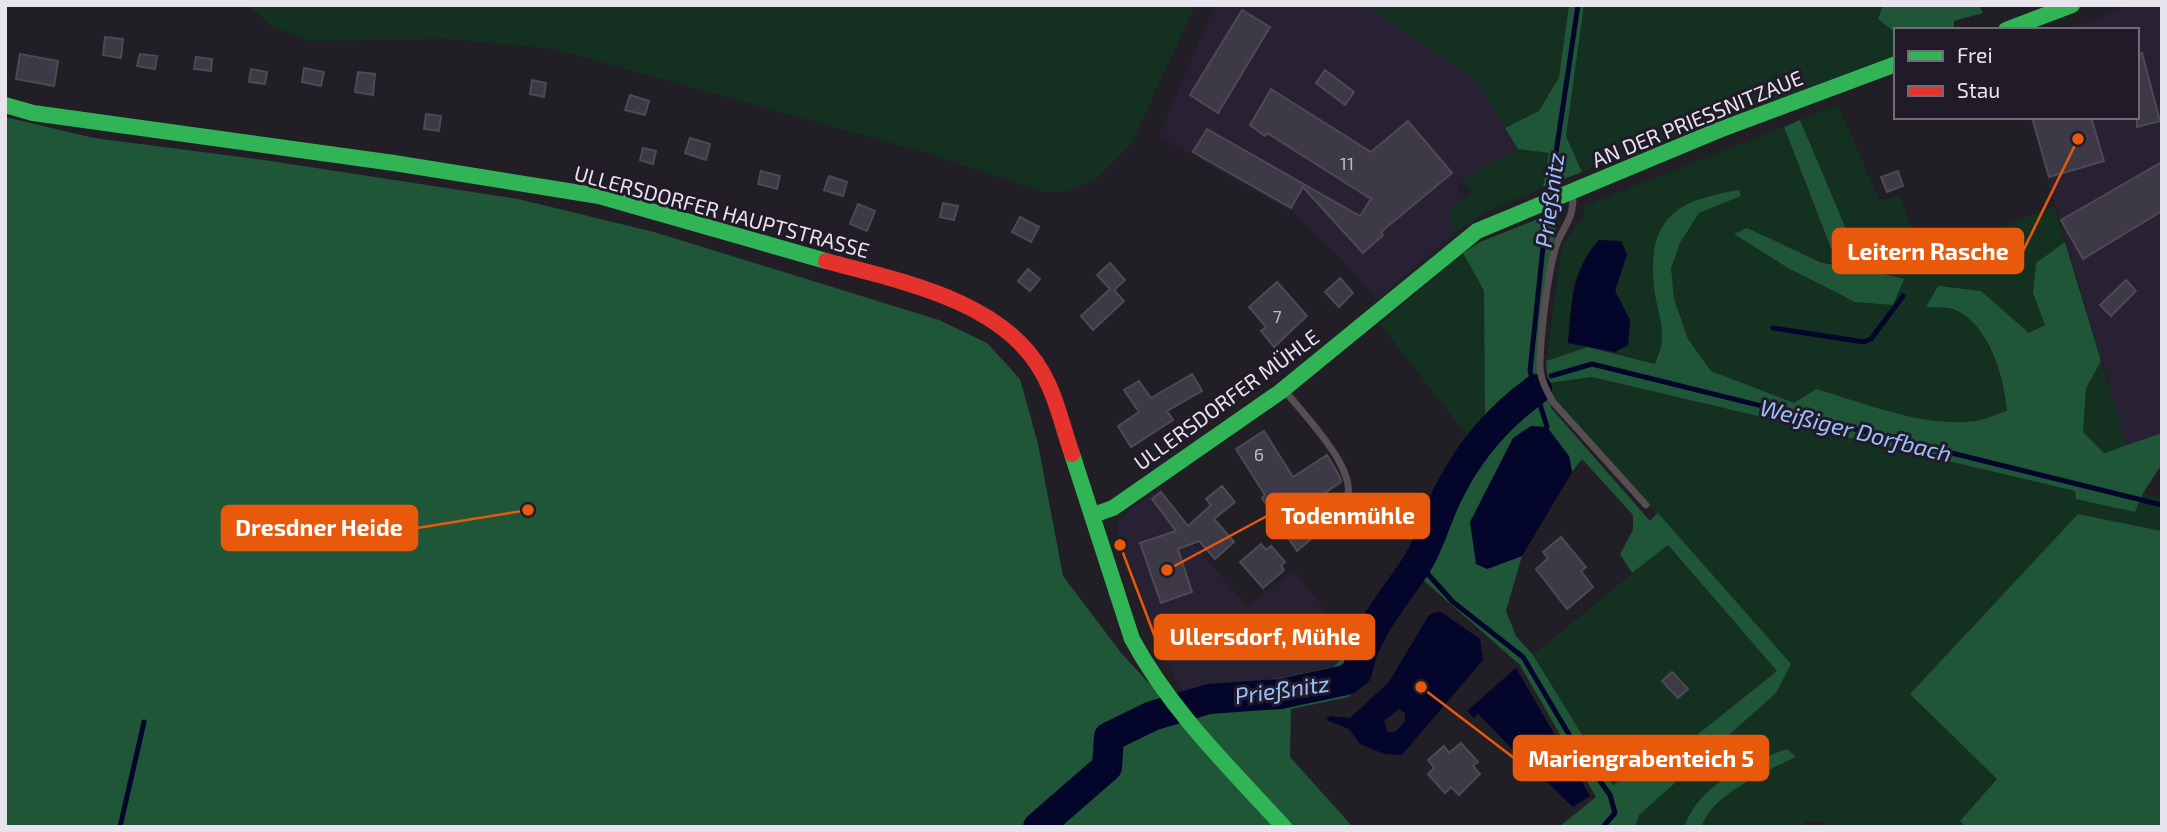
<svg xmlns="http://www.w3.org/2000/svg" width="2167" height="832" viewBox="0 0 2167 832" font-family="'Exo 2',sans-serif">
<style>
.built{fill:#282133}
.green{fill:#133020}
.forest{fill:#1f5638;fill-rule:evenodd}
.water{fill:#03052b;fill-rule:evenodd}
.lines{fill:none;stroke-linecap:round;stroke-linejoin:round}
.stream{stroke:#03052b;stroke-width:5}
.river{stroke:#03052b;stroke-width:30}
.building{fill:#3e3946;stroke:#4d4a51;stroke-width:2}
.lane{stroke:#584e51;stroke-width:7}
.fast{stroke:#30b455;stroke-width:16}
.jam{stroke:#e5322d;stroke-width:16}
.labels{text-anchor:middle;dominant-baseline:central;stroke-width:6;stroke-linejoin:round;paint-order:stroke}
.number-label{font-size:18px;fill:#beb9c4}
.street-label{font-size:21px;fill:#e8e4ee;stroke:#211b29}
.water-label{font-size:23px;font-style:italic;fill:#9bc1fd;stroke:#211b29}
.leader{fill:none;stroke:#e8590c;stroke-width:2.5}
.callout-dot{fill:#e8590c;stroke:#211b29;stroke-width:2.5}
.callout{fill:#e8590c;stroke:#e8590c;stroke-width:2.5}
.callout-label{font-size:23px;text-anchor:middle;font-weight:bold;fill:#fff}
</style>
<rect width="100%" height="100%" fill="#221e26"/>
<path class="built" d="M1215,5h151l111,76 41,68 -43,22 -18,16 8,10 -17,12 7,24 -78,66 -33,-37 -50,-49 -135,-77z
M2131,5h31v428l-35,12 -98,-328h108v-87h-69z
M1160,488l19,26 5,19 63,73 47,-36 59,78 -20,19 -147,30 -33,-59 -36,-105 1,-9 11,-14z"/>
<path class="green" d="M248,5h947l-63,138 -36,36 -30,13h-24l-115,-39 -373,-104 -106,-10 -140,2 -37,-15z
M1366,5h203l-10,71 -20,35 -34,17 -28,-47z
M1584,5h299l-5,14 18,14v22l-314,117 -16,-36z
M1838,105l42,96 19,-6 25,63 130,-52 11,36 -29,21 -3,30 13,32 -17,8 -49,-42 -53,16c8,1 20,0 28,3 36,17 46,65 52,101 -10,3 -21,8 -31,10 -52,8 -110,-18 -160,-32l-22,14 -83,-32 -23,-32 -14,-40 -3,-31 9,-25 19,-30 42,-17 -2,-6 -36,6 -51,60 11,81 -8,27 -40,-12 13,-8 2,-24 -15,-29 12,-37 -53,26 -6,62 20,5 -42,14 16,-115 22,-31v-9l200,-79 54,139 -104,-32 54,34 67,34 8,-33 -63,-149z
M1518,149l31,4 -6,34 -60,27 -28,19 -7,-24 24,-17 -9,-11 12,-10z
M1463,253l21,38 1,135 -6,25 -99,-127z
M2101,361l26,84 -23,8 -21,-21 3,-44z
M1592,377l483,114 60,21 8,-19 19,6v32l-84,-17 -167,180 86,85 -36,41 5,7h-136l-6,-5 -18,-1 -6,6h-98c6,-31 66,-57 93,-69l-8,-9 -99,65 -4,13h-49l4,-12 152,-151 -237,-263 -6,-18z
M1667,545l110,126 -94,75 -28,8 -42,32 -80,-131z"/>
<path class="forest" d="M1569,5h15l-18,131 16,36 -39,15 6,-34 -31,-4 -13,-21 34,-17 20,-34z
M1883,5h96l4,8 -29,8v9h-58v3l-18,-14z
M5,117l89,21 170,22 254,39 136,33 285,88 48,23 33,36 18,65 25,132 59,78 156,168 -90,-113 -2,-12 147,-30 20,-19 19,23 -23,26 -58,12 -1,48 63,70h-1348z
M1800,120l63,149 41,10 -11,26 -38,-3 -67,-34 -54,-34 13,-6 73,34 18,4 -54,-139z
M1739,190l2,6 -42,17 -19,30 -9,25 3,31 14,40 23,32 83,32 22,-14c50,14 107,39 160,32 10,-2 21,-7 31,-10 -3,-34 -18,-88 -54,-102 -7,-2 -19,-1 -27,-2l12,-21 43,5 48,42 16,-8 -12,-32 3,-30 29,-21 36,119 -15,27 -3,44 21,21 58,-20v31l-19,29 -8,19 -59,-13 -1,-8 -483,-114 -44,6 -2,-22 42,-14 67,17c3,-8 7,-18 7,-26 1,-14 -5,-30 -7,-44 -10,-72 17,-94 84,-104z
M1553,213h5l-21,156 5,17 10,23 98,112 8,-8 133,151 -15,29 -137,122 -4,12h-76l37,-30 -76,-132 -106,-93 65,-121 6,-25 -1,-135 -21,-38 17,-11zM1569,456l3,16 10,-13 51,56v15l-13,24 12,19 36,-28 109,126 -94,75 -28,8 -42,31 -80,-130 -17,-19 -10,-25 16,-55 -35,13z
M2078,514l84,17v296h-196l-6,-6 37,-42 -87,-85z
M1787,749l9,8c-27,13 -87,39 -94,70h-18c16,-43 63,-64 103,-78z"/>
<path class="water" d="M1599,240l22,1 6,13 -12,37 15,29 -2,25 -13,7 -47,-9c4,-39 3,-73 31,-103z
M1531,426l16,1 22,29 3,16 -50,84 -35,13 -11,-5 -6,-42 43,-84z
M1436,612h5l39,27 3,21 -81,95 -18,-1 -24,-10 -11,-15 -23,-9 4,-4 20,2 39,-36 40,-67zM1399,709l6,4v8l-10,11h-7l-4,-11z
M1516,668l74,128 -17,11 -47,-45 1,-4 -7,-1 -42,-43 -4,4 -7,-7z"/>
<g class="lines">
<path class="stream" d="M1550,193l28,-188
M1547,209l-17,162 17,56
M1773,328l91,14 7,-3 32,-43
M1551,376l41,-12 570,141
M1418,563l35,39 70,55 57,96 30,42 5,18 -12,14
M120,827l24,-105"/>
<path class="river" d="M1038,827l69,-60 2,-30 43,-21 57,-17 71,-5 66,-14 11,-8c7,-41 38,-74 60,-108 14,-22 20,-50 33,-74 20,-40 51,-75 87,-101"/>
</g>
<path class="building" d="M1242,10l28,17 -52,86 -28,-18z
M105,37l18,2 -2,19 -18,-3z
M2142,53l18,68 -23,6v-73z
M20,54l38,7 -4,25 -38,-7z
M140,54l17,2 -2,13 -18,-3z
M196,57l16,2 -1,12 -17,-2z
M304,68l20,4 -3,14 -19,-4z
M251,69l16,3 -2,12 -16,-2z
M1325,70l29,22 -9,13 -29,-22z
M358,72l17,2 -2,21 -18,-3z
M532,80l14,3 -2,14 -14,-3z
M1271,89l100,63 37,-31 44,52 -71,59 2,3 -20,18 -60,-66 -12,21 -98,-56 14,-23 153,87 11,-17 -104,-66 -2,3 -15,-11z
M630,95l19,6 -4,14 -20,-5z
M426,114l15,2 -2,15 -15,-2z
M2032,117h59l13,44 -55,16z
M690,138l20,6 -4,16 -21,-7z
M643,148l13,3 -3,13 -13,-4z
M2162,162v49l-79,48 -22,-39z
M761,171l19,5 -3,13 -19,-5z
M1898,171l5,15 -16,6 -6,-15z
M829,176l18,6 -4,14 -19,-6z
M943,203l15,3 -4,14 -14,-3z
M858,204l17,7 -8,20 -17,-7z
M1020,217l19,10 -8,15 -19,-10z
M1110,263l15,17 -11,10 10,11 -31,29 -12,-14 29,-27 -13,-14z
M1028,269l12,10 -10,12 -12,-10z
M1340,278l13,15 -14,14 -14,-15z
M2126,280l10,11 -25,25 -11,-11z
M1277,282l30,34 -33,31 -13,-16 5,-4 -17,-20z
M1192,374l10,17 -35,20 6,9 -42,27 -13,-21 21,-14 -15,-22 15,-9 12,17z
M1264,431l29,46 34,-22 13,22 1,5 -45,30 20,23 -19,16 -35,-53 3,-3 -29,-46z
M1222,486l13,16 -21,17 20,23 -19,17 -16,-18 -21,8 14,43 -31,11 -21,-60 36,-12 -24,-32 9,-7 27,34 23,-21 -5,-6z
M1561,537l25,30 -5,4 12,16 -26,22 -31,-40 12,-11 -5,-6z
M1261,544l5,6 5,-4 14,16 -4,4 3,4 -21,18 -23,-26z
M1672,672l16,17 -10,9 -16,-17z
M1461,743l17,19 -5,4 7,8 -21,21 -8,-8 -6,6 -17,-19 6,-6 -6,-8 16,-14 5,7z"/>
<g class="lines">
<path class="lane" d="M1573,195c0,24 -6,26 -15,46 -10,24 -18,98 -18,125 0,13 7,25 13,36l93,103
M1286,392c17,22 75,80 60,109l-31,20"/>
<path class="fast" d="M2006,30l66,-25
M5,105l28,8 361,50 205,33 227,65
M1072,454l60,185c39,72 97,128 152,188
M1093,515l20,-7 167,-116 197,-161 242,-101 177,-66"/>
<path class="jam" d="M826,261c73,20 176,39 216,111 14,24 21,56 30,82"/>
</g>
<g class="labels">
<g class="number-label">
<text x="1347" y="163">11</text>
<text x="1277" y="316">7</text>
<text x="1259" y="454">6</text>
</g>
<g class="street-label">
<text transform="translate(1697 118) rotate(-22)">AN DER PRIESSNITZAUE</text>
<text transform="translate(722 211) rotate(15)">ULLERSDORFER HAUPTSTRASSE</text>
<text transform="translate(1226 399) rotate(-36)">ULLERSDORFER MÜHLE</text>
</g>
<g class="water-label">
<text transform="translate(1549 200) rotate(-82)">Prießnitz</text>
<text transform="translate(1856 430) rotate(14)">Weißiger Dorfbach</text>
<text transform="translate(1282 689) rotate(-8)">Prießnitz</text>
</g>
</g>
<path class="leader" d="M2078 139L2023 251M1167 570L1267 516M528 510L417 528M1120 545L1155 637M1421 687L1514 758"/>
<g class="callout-dot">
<circle cx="2078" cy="139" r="7"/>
<circle cx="1167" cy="570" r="7"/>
<circle cx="528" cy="510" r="7"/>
<circle cx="1120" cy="545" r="7"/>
<circle cx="1421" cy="687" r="7"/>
</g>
<g class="callout">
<rect x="1833" y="229" width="190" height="44" rx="7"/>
<rect x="1267" y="494" width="162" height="44" rx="7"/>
<rect x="222" y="506" width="195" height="44" rx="7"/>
<rect x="1155" y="615" width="219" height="44" rx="7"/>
<rect x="1514" y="736" width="254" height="44" rx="7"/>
</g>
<g class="callout-label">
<text x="1928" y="260">Leitern Rasche</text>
<text x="1348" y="524">Todenmühle</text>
<text x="319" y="536">Dresdner Heide</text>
<text x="1265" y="645">Ullersdorf, Mühle</text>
<text x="1641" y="767">Mariengrabenteich 5</text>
</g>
<rect width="2167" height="832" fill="none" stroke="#e8e4ee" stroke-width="14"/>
<rect x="1894" y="28" width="245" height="91" fill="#211b29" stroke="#716b78" stroke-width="2"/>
<rect x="1908" y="51" width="35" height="10" fill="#30b455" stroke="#716b78" stroke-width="2"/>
<text x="1957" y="63" font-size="21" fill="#e8e4ee">Frei</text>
<rect x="1908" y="86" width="35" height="10" fill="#e5322d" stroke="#716b78" stroke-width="2"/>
<text x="1957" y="98" font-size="21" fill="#e8e4ee">Stau</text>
</svg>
